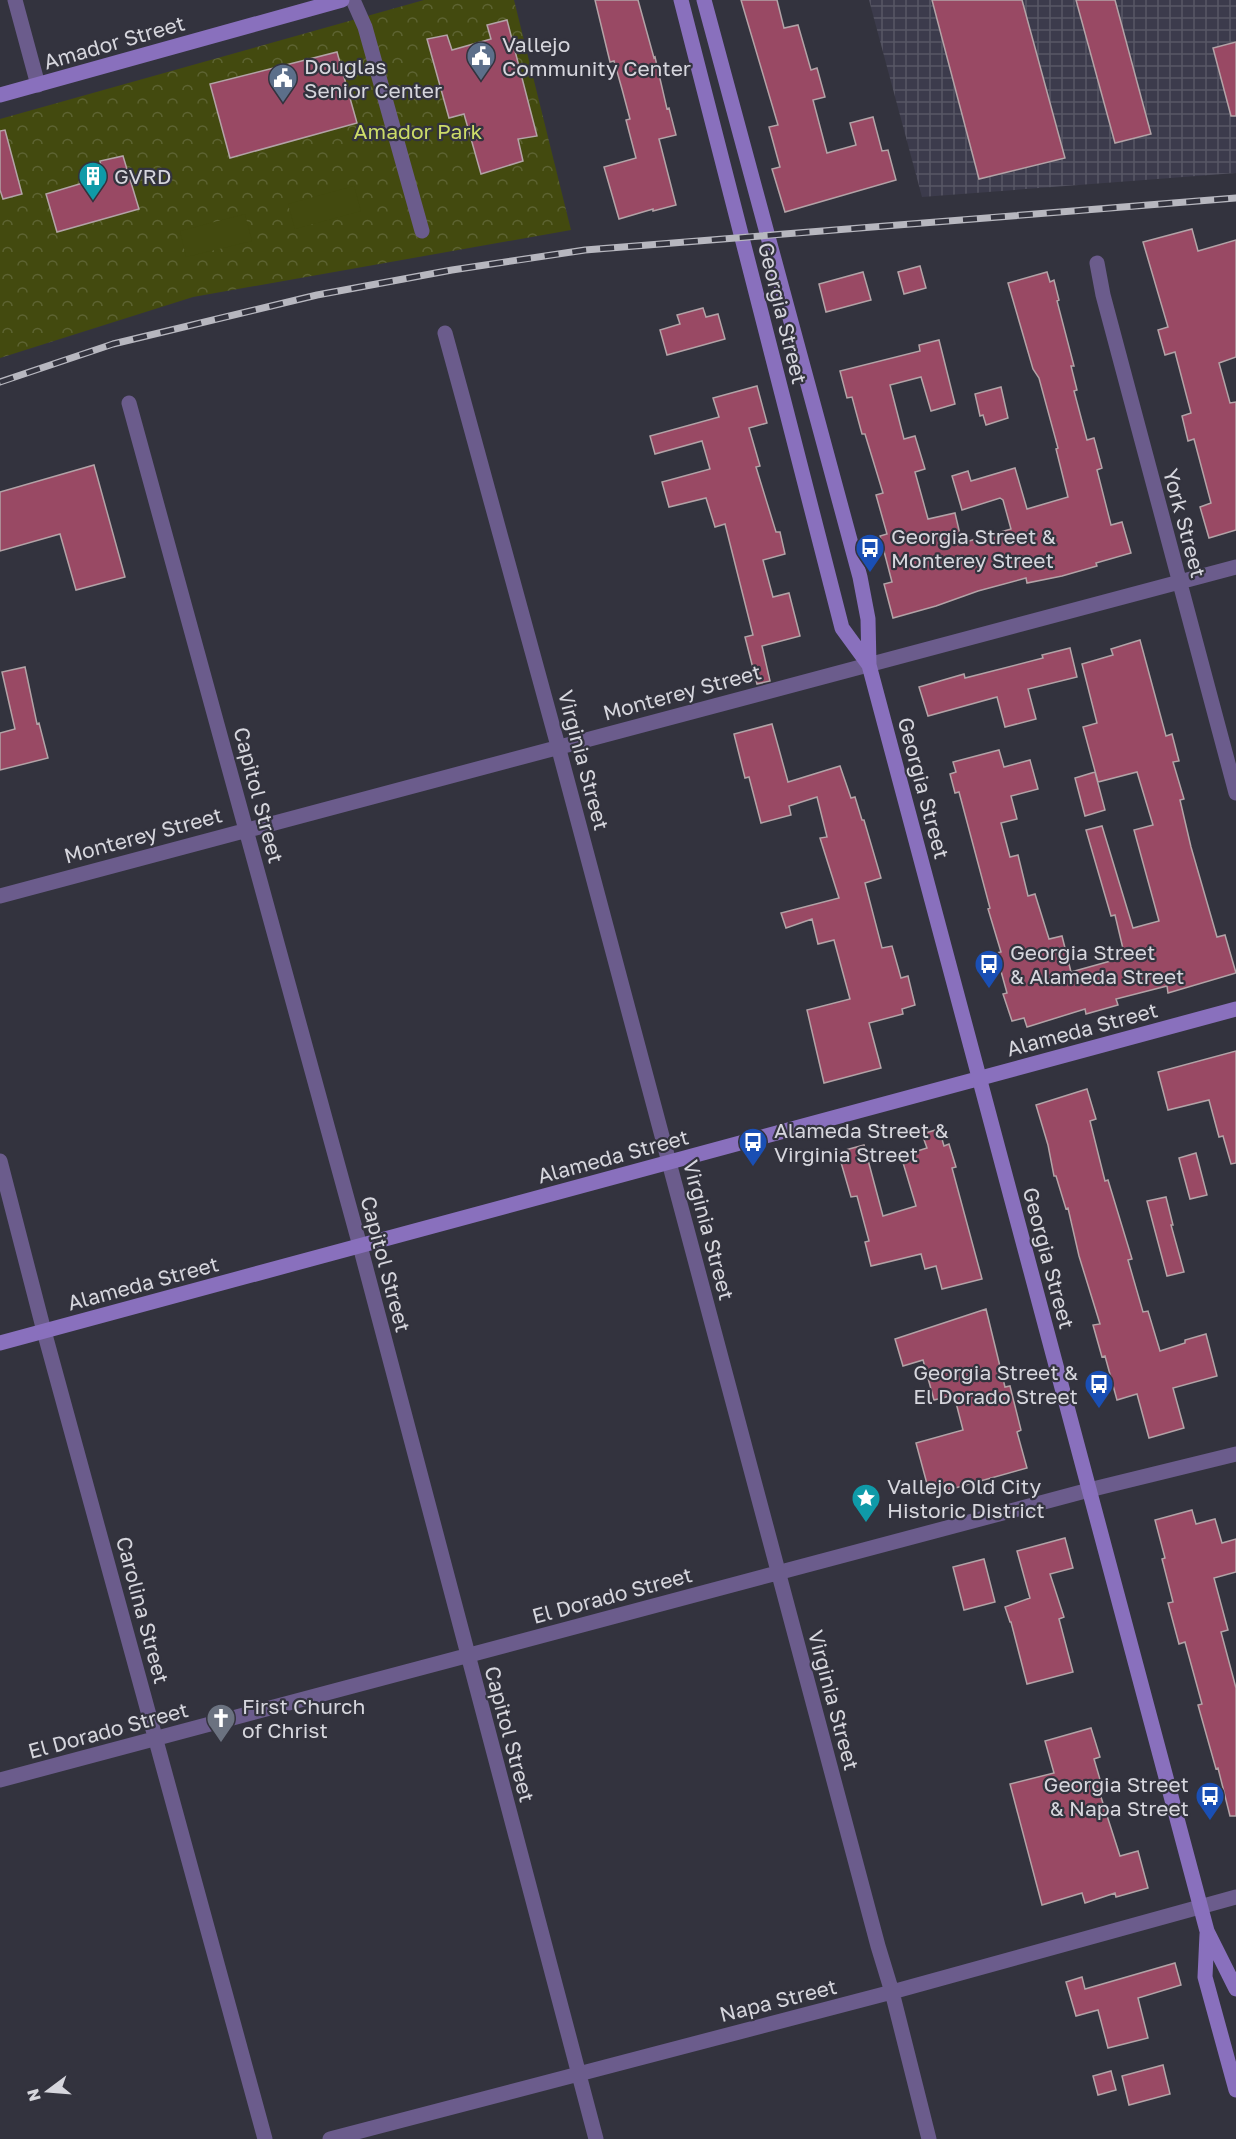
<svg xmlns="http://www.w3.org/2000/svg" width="1236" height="2139" viewBox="0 0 1236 2139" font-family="'Golos Text',sans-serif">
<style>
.industrial{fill:url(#industrial-grid)}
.park{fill:url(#park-crowns)}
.pitch{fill:#434a0f}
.building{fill:#994964;stroke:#b3a3a7;stroke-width:1.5}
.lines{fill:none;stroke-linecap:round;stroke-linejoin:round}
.street{stroke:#6b5c8c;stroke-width:15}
.secondary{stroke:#8970bd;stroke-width:15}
.rail-casing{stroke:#b7b7bf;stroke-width:7}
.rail{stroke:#33333e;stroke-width:4.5;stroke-dasharray:14;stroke-linecap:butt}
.labels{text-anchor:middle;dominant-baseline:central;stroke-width:4.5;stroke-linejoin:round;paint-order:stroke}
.street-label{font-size:21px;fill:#d6d6dd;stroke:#33333e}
.poi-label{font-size:21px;fill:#d6d6dd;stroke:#33333e;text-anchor:start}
.park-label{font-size:21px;fill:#ccdb68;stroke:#33333e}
</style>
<defs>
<pattern id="industrial-grid" width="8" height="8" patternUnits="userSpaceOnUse" patternTransform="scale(1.5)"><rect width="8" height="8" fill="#3c3b4c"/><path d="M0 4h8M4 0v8" fill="none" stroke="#575765"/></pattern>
<pattern id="park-crowns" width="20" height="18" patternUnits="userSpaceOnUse" patternTransform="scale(1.5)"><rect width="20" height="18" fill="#434a0f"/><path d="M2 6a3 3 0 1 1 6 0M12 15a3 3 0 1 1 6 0" fill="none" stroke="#5d6332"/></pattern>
</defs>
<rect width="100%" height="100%" fill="#33333e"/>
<path class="industrial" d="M869,0h367v173l-314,24z"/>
<path class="park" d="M424,0h90l57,230 -378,67 -193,61v-239z"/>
<path class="pitch" d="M354,186l7,25 -66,18 -7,-25z
M245,214l7,27 -66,16 -6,-26z"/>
<path class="building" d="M595,0h43l16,58 1,-1 12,52 2,-1 7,27 -17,4 17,66 -23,6v-2l-34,10 -15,-52 32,-9 -10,-38 4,-1 -8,-30 -8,-28 -4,1z
M741,0h36l7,28 14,-3 13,45 6,-2 8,29 -12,3 14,53 29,-8 -6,-22 23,-6 9,34 6,-1 8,30 -111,32 -13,-43 8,-2 -11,-40 9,-2z
M932,0h90l43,158 -86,21z
M1076,0h39l36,134 -36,9z
M507,20l30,116 -19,3 5,22 -42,13 -17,-60 -15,4 -22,-79 20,-4 5,15 39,-11 -4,-14z
M1236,42v74h-5l-18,-68z
M337,52l20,71 -127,35 -20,-74z
M5,130l17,64 -19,5 -3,-9v-59z
M123,156l16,53 -82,23 -11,-38 57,-17 -3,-16z
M1192,229l6,22 38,-11v117l-17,6 11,40 6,-1v128l-27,8 -9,-31 11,-4 -17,-64 -6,2 -6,-25 9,-3 -16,-61 -10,3 -7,-25 10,-3 -25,-85z
M920,266l6,22 -22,6 -6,-22z
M863,272l8,28 -45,12 -7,-28z
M1047,272l3,10 4,-2 5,20 -2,1 17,65h-3l6,24 -3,1 13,49 7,-2 8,30 -5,2 14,55 11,-3 9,31 -35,10 1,3 -35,10 -35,7 -1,-5 -48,13 -42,15 -43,12 -9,-34 8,-2 -12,-46 7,-2 -11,-39 7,-2 -18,-59h-3l-10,-37 -5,1 -7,-27 80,-20 -1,-6 20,-5 16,64 -24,7 -10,-34 -31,8 14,54 11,-3 10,33 -10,3 13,47 27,-6 7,30 49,-14 -8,-29 -3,-2 -38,12 -10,-34 16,-5 3,10 44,-13 12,41 41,-12 -12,-48 2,-1 -19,-70 -6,-9 -25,-86z
M703,308l3,9 12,-3 7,25 -58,16 -7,-25 20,-6 -3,-9z
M757,386l10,37 -18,5 11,38 -4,1 20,65h4l5,22 -22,6 10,37 16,-4 11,43 -38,10 8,35 -13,3 -12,-47 8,-2 -28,-111 -10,3 -9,-29 -37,9 -7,-25 48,-13 -8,-28 -47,13 -5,-18 69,-19 -6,-19z
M1001,387l7,31 -22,7 -3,-10 -3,1 -5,-22z
M94,465l31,112 -49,13 -16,-56 -60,17v-59z
M1140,640l26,96 6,-2 7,27 -6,1 11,37 -4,1 11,47 26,90 8,-2 11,38 -68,20 -1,-7 -51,13 2,6 -32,9 -1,-5 -58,18 -3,-9 -12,3 -9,-27 4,-1 -11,-40 5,-1 -13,-43 2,-1 -31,-116 -4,1 -5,-19 6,-2 -3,-10 46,-12 5,17 26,-7 8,29 -27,7 6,23 -16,4 9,34 8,-2 10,41 7,-2 14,45 13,-3 9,36 54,-15 -10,-42 -4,1 -25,-86 16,-4 31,102 26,-7 -25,-91 19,-5 -16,-53 -39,10 -15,-55 14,-4 -15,-59 31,-9 -2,-6z
M1070,648l7,29 -49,12 8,30 -31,8 -8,-30 -69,19 -9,-29 45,-13 1,4 78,-20 -1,-3z
M25,667l12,57 2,-1 9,35 -48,12v-37l15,-4 -13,-57z
M772,724l16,58 52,-16 11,32 4,-1 7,23h2l17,58 -16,5 17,65 10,-2 9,32 7,-2 7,29 -13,4 1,5 -34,9 12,45 -57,15 -17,-73 43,-11 -16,-59 -16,4 -6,-25 -26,9 -5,-15 58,-15 -19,-60 7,-1 -10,-40 -28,9 2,9 -30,8 -12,-46 -4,1 -11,-44z
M1095,772l10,38 -20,6 -10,-38z
M1236,1051v112l-5,1 -8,-28 -4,1 -10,-37 -41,10 -10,-38z
M1087,1089l9,30 -6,2 15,60 3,-1 24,79 -4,1 15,52 5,-1 12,40 25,-8v-3l21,-6 11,42 -44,12 11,40 -35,10 -12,-44 -20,6 -12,-44 -3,1 -9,-32 7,-1 -21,-68 -11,-48 -2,1 -10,-33h-2l-6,-31 -12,-40z
M939,1129l5,17 5,-2 7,23 -4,1 30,111 -40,10 -6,-23 -11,3 -4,-15 -50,12 -6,-24 4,-1 -12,-45 -6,1 -13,-45 26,-7 19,71 33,-10 -15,-50 26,-8 -5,-14z
M1196,1153l11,42 -17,4 -11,-41z
M1166,1197l7,28h-2l13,47 -17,4 -20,-75z
M986,1309l19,78 5,-1 11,44 -4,2 10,36 -97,27 -14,-52 47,-13 -9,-35 -20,5 -11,-40 -20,6 -8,-27z
M1192,1510l4,14 19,-5 7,24 14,-4v33l-22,6 14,52 -7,2 15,56v128h-6l-12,-48 -2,1 -18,-64 4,-1 -17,-62 -6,2 -11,-41 5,-1 -11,-43 3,-1 -10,-38z
M1065,1538l8,30 -23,6 14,43 -5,2 14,53 -46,12 -16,-62h-1l-5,-15 25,-9 -13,-47z
M984,1559l11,43 -31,8 -11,-43z
M1091,1728l9,29 -6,2 10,34 -4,1 20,62 18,-5 10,37 -32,9 -1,-4 -30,10 -3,-10 -40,12 -32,-121 44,-11 -9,-32z
M1175,1963l6,22 -43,13 10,40 -40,10 -10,-38 -22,6 -10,-34 16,-5 3,12z
M1163,2065l7,29 -41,11 -7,-29z
M1111,2071l5,19 -18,5 -5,-19z"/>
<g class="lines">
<path class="street" d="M15,0l23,85
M353,0l12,27 57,204
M1097,263l6,32 133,498
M445,333l113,413 320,1200 14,46 37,147
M129,403l231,843 236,893
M0,896l1236,-329
M0,1161l44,170 221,808
M0,1780l1089,-290 147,-36
M330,2139l562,-147 344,-95"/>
<path class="secondary" d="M681,0l161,628 27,37
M704,0l156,577 8,42 1,46 338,1266 29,58
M0,95l342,-95
M0,1343l1236,-334
M1207,1934l-2,43 31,113"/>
<g class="rail-casing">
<path id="rail" d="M0,382l113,-38 204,-49 135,-25 133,-20 651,-52"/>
</g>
<use href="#rail" class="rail"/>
</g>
<defs>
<g id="civic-pin" transform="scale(1.5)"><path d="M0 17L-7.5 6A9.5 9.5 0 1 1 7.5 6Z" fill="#5c6f8a" stroke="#33333e"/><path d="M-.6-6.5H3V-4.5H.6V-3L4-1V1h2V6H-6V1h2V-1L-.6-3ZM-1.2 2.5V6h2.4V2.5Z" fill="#fff"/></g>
<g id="building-pin" transform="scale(1.5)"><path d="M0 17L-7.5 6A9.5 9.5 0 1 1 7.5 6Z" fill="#0f9aa8" stroke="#33333e"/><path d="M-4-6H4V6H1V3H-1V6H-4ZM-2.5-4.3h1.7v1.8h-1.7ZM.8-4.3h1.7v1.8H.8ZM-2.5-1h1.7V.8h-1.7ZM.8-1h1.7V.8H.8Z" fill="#fff"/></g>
<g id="bus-pin" transform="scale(1.5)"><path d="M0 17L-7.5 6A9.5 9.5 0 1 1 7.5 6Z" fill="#1a4fb4" stroke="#33333e"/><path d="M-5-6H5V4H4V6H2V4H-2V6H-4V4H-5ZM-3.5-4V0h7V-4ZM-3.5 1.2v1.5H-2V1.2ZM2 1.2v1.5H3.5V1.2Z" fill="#fff"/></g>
<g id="sight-pin" transform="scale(1.5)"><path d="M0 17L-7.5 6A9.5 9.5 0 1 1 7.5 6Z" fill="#0f9aa8" stroke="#33333e"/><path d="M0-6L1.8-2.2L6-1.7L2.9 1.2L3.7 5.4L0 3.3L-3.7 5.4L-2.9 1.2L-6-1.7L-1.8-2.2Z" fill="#fff"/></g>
<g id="church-pin" transform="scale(1.5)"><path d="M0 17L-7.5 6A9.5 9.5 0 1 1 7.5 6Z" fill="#6b7280" stroke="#33333e"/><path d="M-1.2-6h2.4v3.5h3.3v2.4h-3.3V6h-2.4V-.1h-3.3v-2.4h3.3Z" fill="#fff"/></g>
</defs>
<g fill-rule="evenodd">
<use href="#civic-pin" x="481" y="56"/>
<use href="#civic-pin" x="283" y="78"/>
<use href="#building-pin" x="93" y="176"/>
<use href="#bus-pin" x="870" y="548"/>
<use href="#bus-pin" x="989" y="964"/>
<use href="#bus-pin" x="753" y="1142"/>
<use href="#bus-pin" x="1099" y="1384"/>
<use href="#sight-pin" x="866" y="1498"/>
<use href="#church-pin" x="221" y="1718"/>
<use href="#bus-pin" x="1210" y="1796"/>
</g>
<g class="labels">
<g class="street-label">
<text transform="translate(114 42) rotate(-16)">Amador Street</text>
<text transform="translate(783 313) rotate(76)">Georgia Street</text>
<text transform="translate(1185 523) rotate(75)">York Street</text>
<text transform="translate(682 692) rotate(-15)">Monterey Street</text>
<text transform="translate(584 760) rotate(75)">Virginia Street</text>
<text transform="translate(924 788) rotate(75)">Georgia Street</text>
<text transform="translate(259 795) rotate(75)">Capitol Street</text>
<text transform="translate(143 835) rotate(-15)">Monterey Street</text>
<text transform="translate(1082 1029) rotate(-15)">Alameda Street</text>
<text transform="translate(613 1156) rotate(-15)">Alameda Street</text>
<text transform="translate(709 1230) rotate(75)">Virginia Street</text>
<text transform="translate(1049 1258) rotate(75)">Georgia Street</text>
<text transform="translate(386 1264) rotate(75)">Capitol Street</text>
<text transform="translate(143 1283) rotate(-15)">Alameda Street</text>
<text transform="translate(612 1595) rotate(-15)">El Dorado Street</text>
<text transform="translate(143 1610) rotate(75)">Carolina Street</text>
<text transform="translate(834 1700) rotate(75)">Virginia Street</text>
<text transform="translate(108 1730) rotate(-15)">El Dorado Street</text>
<text transform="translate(510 1734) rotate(75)">Capitol Street</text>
<text transform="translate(778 2000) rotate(-14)">Napa Street</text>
</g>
<g class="poi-label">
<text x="502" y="44">Vallejo<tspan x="502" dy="24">Community Center</tspan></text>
<text x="304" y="66">Douglas<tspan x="304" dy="24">Senior Center</tspan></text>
<text x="114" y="176">GVRD</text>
<text x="891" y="536">Georgia Street &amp;<tspan x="891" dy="24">Monterey Street</tspan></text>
<text x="1010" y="952">Georgia Street<tspan x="1010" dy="24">&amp; Alameda Street</tspan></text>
<text x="774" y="1130">Alameda Street &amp;<tspan x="774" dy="24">Virginia Street</tspan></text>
<text x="1078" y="1372" text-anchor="end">Georgia Street &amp;<tspan x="1078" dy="24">El Dorado Street</tspan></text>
<text x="887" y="1486">Vallejo Old City<tspan x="887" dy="24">Historic District</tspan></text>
<text x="242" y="1706">First Church<tspan x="242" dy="24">of Christ</tspan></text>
<text x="1189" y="1784" text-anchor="end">Georgia Street<tspan x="1189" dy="24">&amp; Napa Street</tspan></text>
</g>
<g class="park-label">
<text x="418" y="131">Amador Park</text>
</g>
</g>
<g transform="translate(48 2091) rotate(254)" stroke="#33333e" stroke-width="4.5" paint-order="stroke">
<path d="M0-4.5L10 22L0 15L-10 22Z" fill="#d6d6dd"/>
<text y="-9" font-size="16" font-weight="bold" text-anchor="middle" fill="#d6d6dd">N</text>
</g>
</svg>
